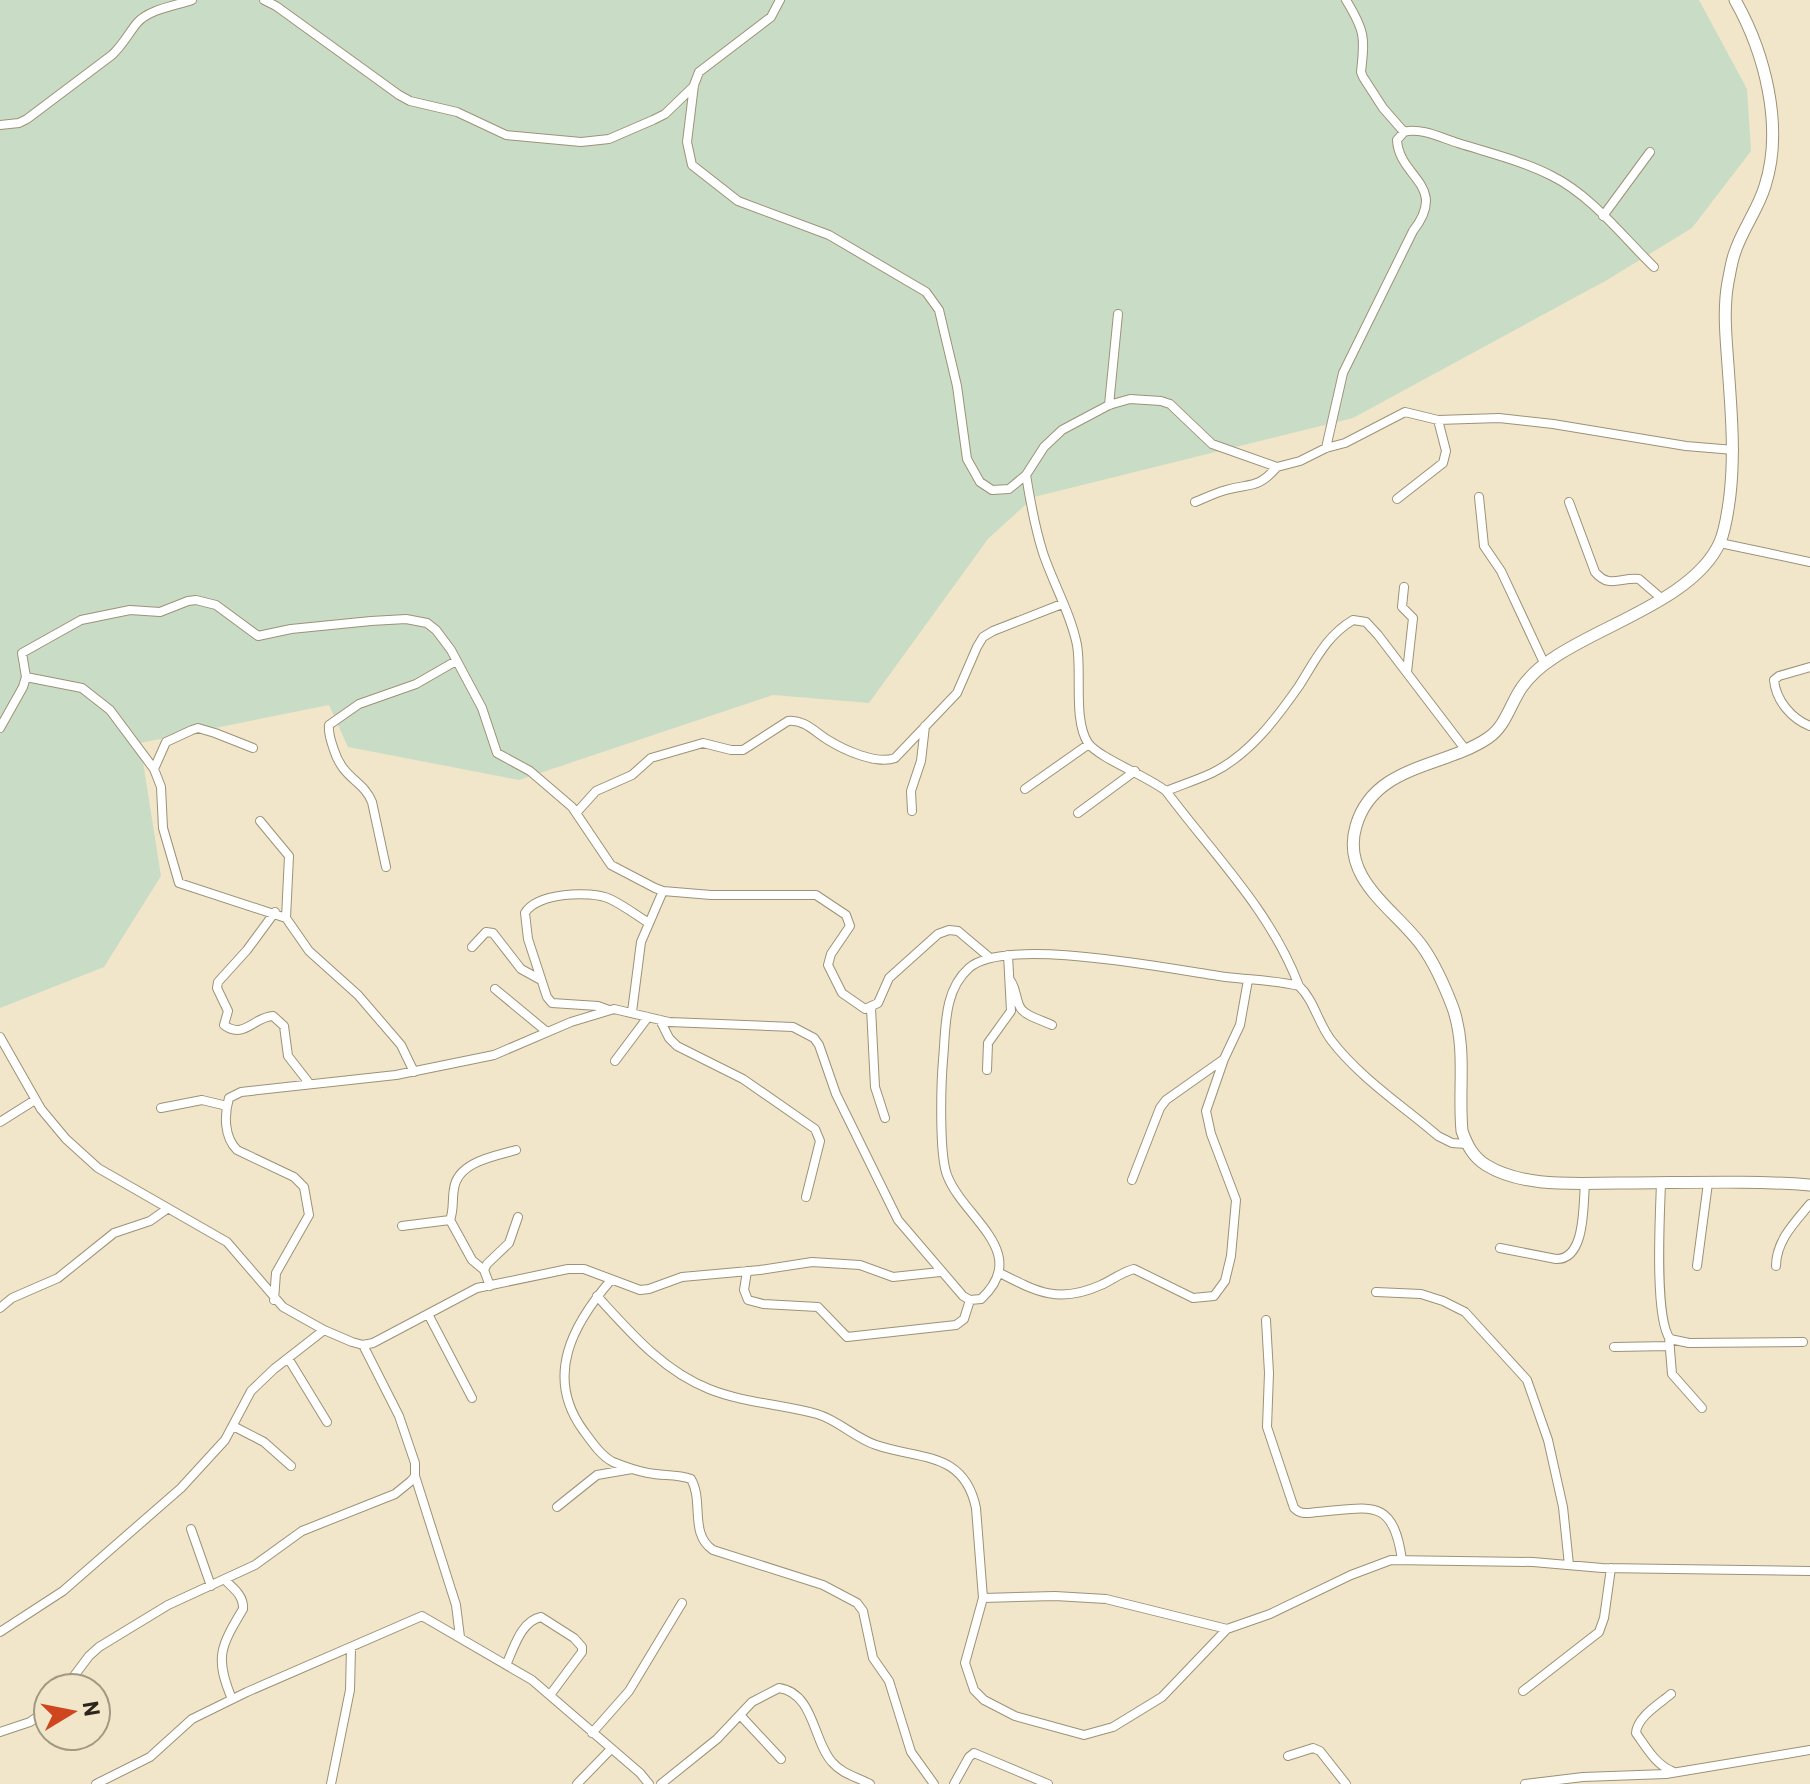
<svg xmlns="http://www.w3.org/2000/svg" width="1810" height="1784" font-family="Barlow,sans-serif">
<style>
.green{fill:#c9ddc6}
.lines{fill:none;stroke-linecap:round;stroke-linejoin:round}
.minor-casing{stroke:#9c9277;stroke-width:10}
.secondary-casing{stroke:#9c9277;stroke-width:13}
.minor{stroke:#fff;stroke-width:8}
.secondary{stroke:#fff;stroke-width:11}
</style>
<rect width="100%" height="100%" fill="#f1e6c9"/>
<path class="green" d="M0,0H1699L1747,89L1751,151L1692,228L1607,280L1353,418L1034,497L988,539L869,703L773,695L519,780L348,747L329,705L140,743L161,876L104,967L0,1008Z"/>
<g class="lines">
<g class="minor-casing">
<path id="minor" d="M264,0L276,6L399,95L410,101L457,112L506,135L581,142L609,139L653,120L665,114L694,86
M780,0L771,17L699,72L694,85L687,142L692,165L738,201L829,235L926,292L939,310L957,386L967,459L980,482L992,490L1009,489L1026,475
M1346,0C1365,31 1365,37 1361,72L1363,77L1383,108L1404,132
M0,125L19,123L27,119L112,55C123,45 128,34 137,23C149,9 175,6 192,0
M1603,216L1650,152
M1109,405L1118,314
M1326,448L1343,373L1413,231C1449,185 1399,178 1397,140L1404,132C1420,127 1442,138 1458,143C1489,153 1523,161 1552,176C1592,196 1622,236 1654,267
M1479,497L1484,546L1501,571L1545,665
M1397,499L1443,463L1446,451L1438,420
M1195,502C1205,498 1215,493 1226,490C1251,483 1258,489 1277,467
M1569,502L1595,572C1609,589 1620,577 1639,579L1661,598
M1720,543L1810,562
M1404,587L1402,607L1413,618L1407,672
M1810,667L1779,676L1774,680C1776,701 1792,719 1810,726
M26,677L82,688L110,710L154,769L161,787L163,828L179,883L286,918L309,951L358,995L401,1045L414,1072
M0,728L23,687L26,677L22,653L81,620L130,610L160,612L188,601L196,600L216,605L258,636L291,629L371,621L406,619L427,623L436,630L451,650L482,708L497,753L530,771L572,807L611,865L655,888L663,891L711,895H816L846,915L850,926L831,954L828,965L842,993L865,1009L878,1003L889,978L938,934L949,930L958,931L989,957
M154,769L166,742L192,730L198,728L215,733L253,748
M1025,789L1089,744
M1166,791C1181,785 1197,780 1212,773C1249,755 1276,719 1299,686C1315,661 1326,636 1353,620L1366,622L1378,635L1465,749
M912,811L911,791L921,761L925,726
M577,812L596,791L632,775L651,758L703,743L731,750H743L788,721C804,719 815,732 828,740C844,750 877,765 895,758L957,693L977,647L983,637L993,631L1062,604
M1078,813L1135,771
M260,821L289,856L286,918
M386,867L372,802C364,781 343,779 334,750C331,741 328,734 329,725L359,704L416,684L456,661
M275,912L247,950L218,982L217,988L228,1011L224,1025C244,1040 255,1016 273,1016L284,1026L288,1056L309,1083
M472,947L486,932L493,933L521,969L541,980
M1010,980C1016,988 1015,995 1019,1005C1023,1016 1042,1020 1052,1025
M1299,986C1271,911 1213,854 1166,791C1147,776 1099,758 1088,743C1073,720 1082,673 1077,645C1071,614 1053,583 1043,553C1035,528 1030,500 1026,475L1044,447L1062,430L1109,405L1130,399L1161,401L1170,404L1212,444L1277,467L1300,461L1326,448L1345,443L1405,412L1438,420L1499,418L1553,424L1686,446L1734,450
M495,989L547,1032
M871,1008L875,1087L885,1118
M609,1010L598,1006L552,1003L547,997L528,939L525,913C536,893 590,890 610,899C623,905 636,915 649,923
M632,1012L641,942L663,891
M660,1020L669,1038L677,1046L743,1079L815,1129L820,1141L806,1197
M0,1037L41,1109L66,1139L98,1168L227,1242L283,1307L324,1330L352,1342L363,1345L373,1343L477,1288L568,1269H584L640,1290L649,1289L682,1277L760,1270L812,1262L860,1265L893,1277L940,1272
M615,1061L648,1017
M987,1070L988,1043L1011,1011L1008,955
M161,1108L202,1100L227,1106
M0,1122L35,1100
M1132,1180L1160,1108L1166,1100L1224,1059L1240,1025L1248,980
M1661,1183C1660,1213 1654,1318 1670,1339L1689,1343L1803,1342
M450,1220L472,1260L484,1270
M402,1226L450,1220C454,1210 452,1199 454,1189C457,1162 495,1156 516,1150
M1500,1248L1556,1259C1586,1260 1583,1204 1585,1183
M1697,1266L1708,1183
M1776,1266C1776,1241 1795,1222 1810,1204
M747,1271L744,1290L748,1300L763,1304L818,1307L847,1337L956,1325L964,1319L970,1300
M1000,1273C1037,1292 1059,1304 1101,1285C1112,1280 1122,1272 1134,1269L1193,1298L1214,1296L1225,1281L1231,1256L1236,1200L1211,1134L1206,1111L1224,1059
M611,1280C573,1324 544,1376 583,1430C591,1441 601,1456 613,1462C623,1466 637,1471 648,1473C663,1476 677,1474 691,1479C704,1501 689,1534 713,1550L823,1585L857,1603L863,1611L873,1658L889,1681L911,1752L934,1784
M490,1286L484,1270L487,1264L509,1243L518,1217
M1376,1292L1421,1294L1443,1301L1465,1312L1527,1380L1548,1440L1563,1507L1569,1565
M597,1296C630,1332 663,1371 709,1389C744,1403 781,1404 817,1414C838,1420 855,1438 876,1445C920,1460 964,1451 976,1508L983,1598L965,1663L974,1690L984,1700L1015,1716L1084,1735L1113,1727L1162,1697L1227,1629L1270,1614L1351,1575L1391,1560L1533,1562L1602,1568L1810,1571
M274,1300L276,1273L309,1215L304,1187L294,1177L237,1150C224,1137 224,1115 229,1098L241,1092L396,1075L494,1055L571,1022L614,1009L669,1022L793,1027L814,1038L819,1045L836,1094L898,1220L963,1296L970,1300L981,1299C1032,1252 963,1218 947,1175C939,1154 941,1084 943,1060C946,1029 943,991 969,968C1006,935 1174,970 1226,977C1250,980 1276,980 1299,986C1314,1000 1318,1023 1331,1040C1359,1077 1403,1106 1438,1136L1452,1143L1466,1144
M0,1308L12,1298L58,1278L114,1233L150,1221L167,1209
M428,1314L472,1398
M1266,1320L1269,1373L1267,1427L1294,1508C1301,1515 1307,1513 1317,1512C1370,1508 1393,1496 1402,1560
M1669,1337L1672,1374L1702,1408
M1614,1347L1669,1346
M288,1358L327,1422
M233,1426L264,1442L291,1466
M415,1476L456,1605L460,1637
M557,1507L597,1475L632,1469
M191,1529L211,1586
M225,1580C234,1589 244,1596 243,1609C221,1646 214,1657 232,1699
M983,1598L1055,1596L1106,1599L1227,1629
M0,1632L63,1591L181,1488L225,1440L251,1391L274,1369L324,1330
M506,1665C514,1648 521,1621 541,1617L574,1638L582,1647V1652L550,1695
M65,1688L89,1656L99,1647L168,1605L255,1565L302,1531L395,1494L411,1481L415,1476V1463L399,1416L363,1345
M1523,1691L1599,1632L1604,1618L1611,1568
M1671,1694C1659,1704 1637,1717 1636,1733C1646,1747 1656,1765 1672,1771
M740,1715L781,1759
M0,1732L30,1722L48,1709
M592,1733L629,1691L682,1603
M1288,1756L1313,1748L1320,1751L1346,1784
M96,1784L150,1757L192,1719L247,1692L422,1616L532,1680L640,1773L649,1784
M331,1784L350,1690L351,1648
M577,1784L611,1749
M661,1784L717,1739L752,1702L779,1688C814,1693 813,1741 832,1762C842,1774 857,1777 870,1784
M954,1784L969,1757L974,1753L1048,1784
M1525,1784L1583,1777L1666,1774L1810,1750"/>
</g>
<g class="secondary-casing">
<path id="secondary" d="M1735,0C1765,53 1784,127 1765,186C1758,210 1741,231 1734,255C1731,264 1730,273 1728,282C1723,309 1726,338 1728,365C1731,409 1735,451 1730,495C1728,510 1726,528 1720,542C1695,599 1600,625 1552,659C1541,666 1530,676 1522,687C1510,704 1506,726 1488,738C1444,768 1374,764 1356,826C1340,879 1396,910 1422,946C1435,964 1445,987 1453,1008C1467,1049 1458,1089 1462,1131C1467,1145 1473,1157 1486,1165C1523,1188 1577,1183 1619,1183C1682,1183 1747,1180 1810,1185"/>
</g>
<use href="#minor" class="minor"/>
<use href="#secondary" class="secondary"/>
</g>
<g transform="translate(72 1712) rotate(80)"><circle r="38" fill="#f1e6c9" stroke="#a19983" stroke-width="2"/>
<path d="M0-6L14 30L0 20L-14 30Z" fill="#cf461e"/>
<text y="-12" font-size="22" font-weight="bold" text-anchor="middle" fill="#2a261b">N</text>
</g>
</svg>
